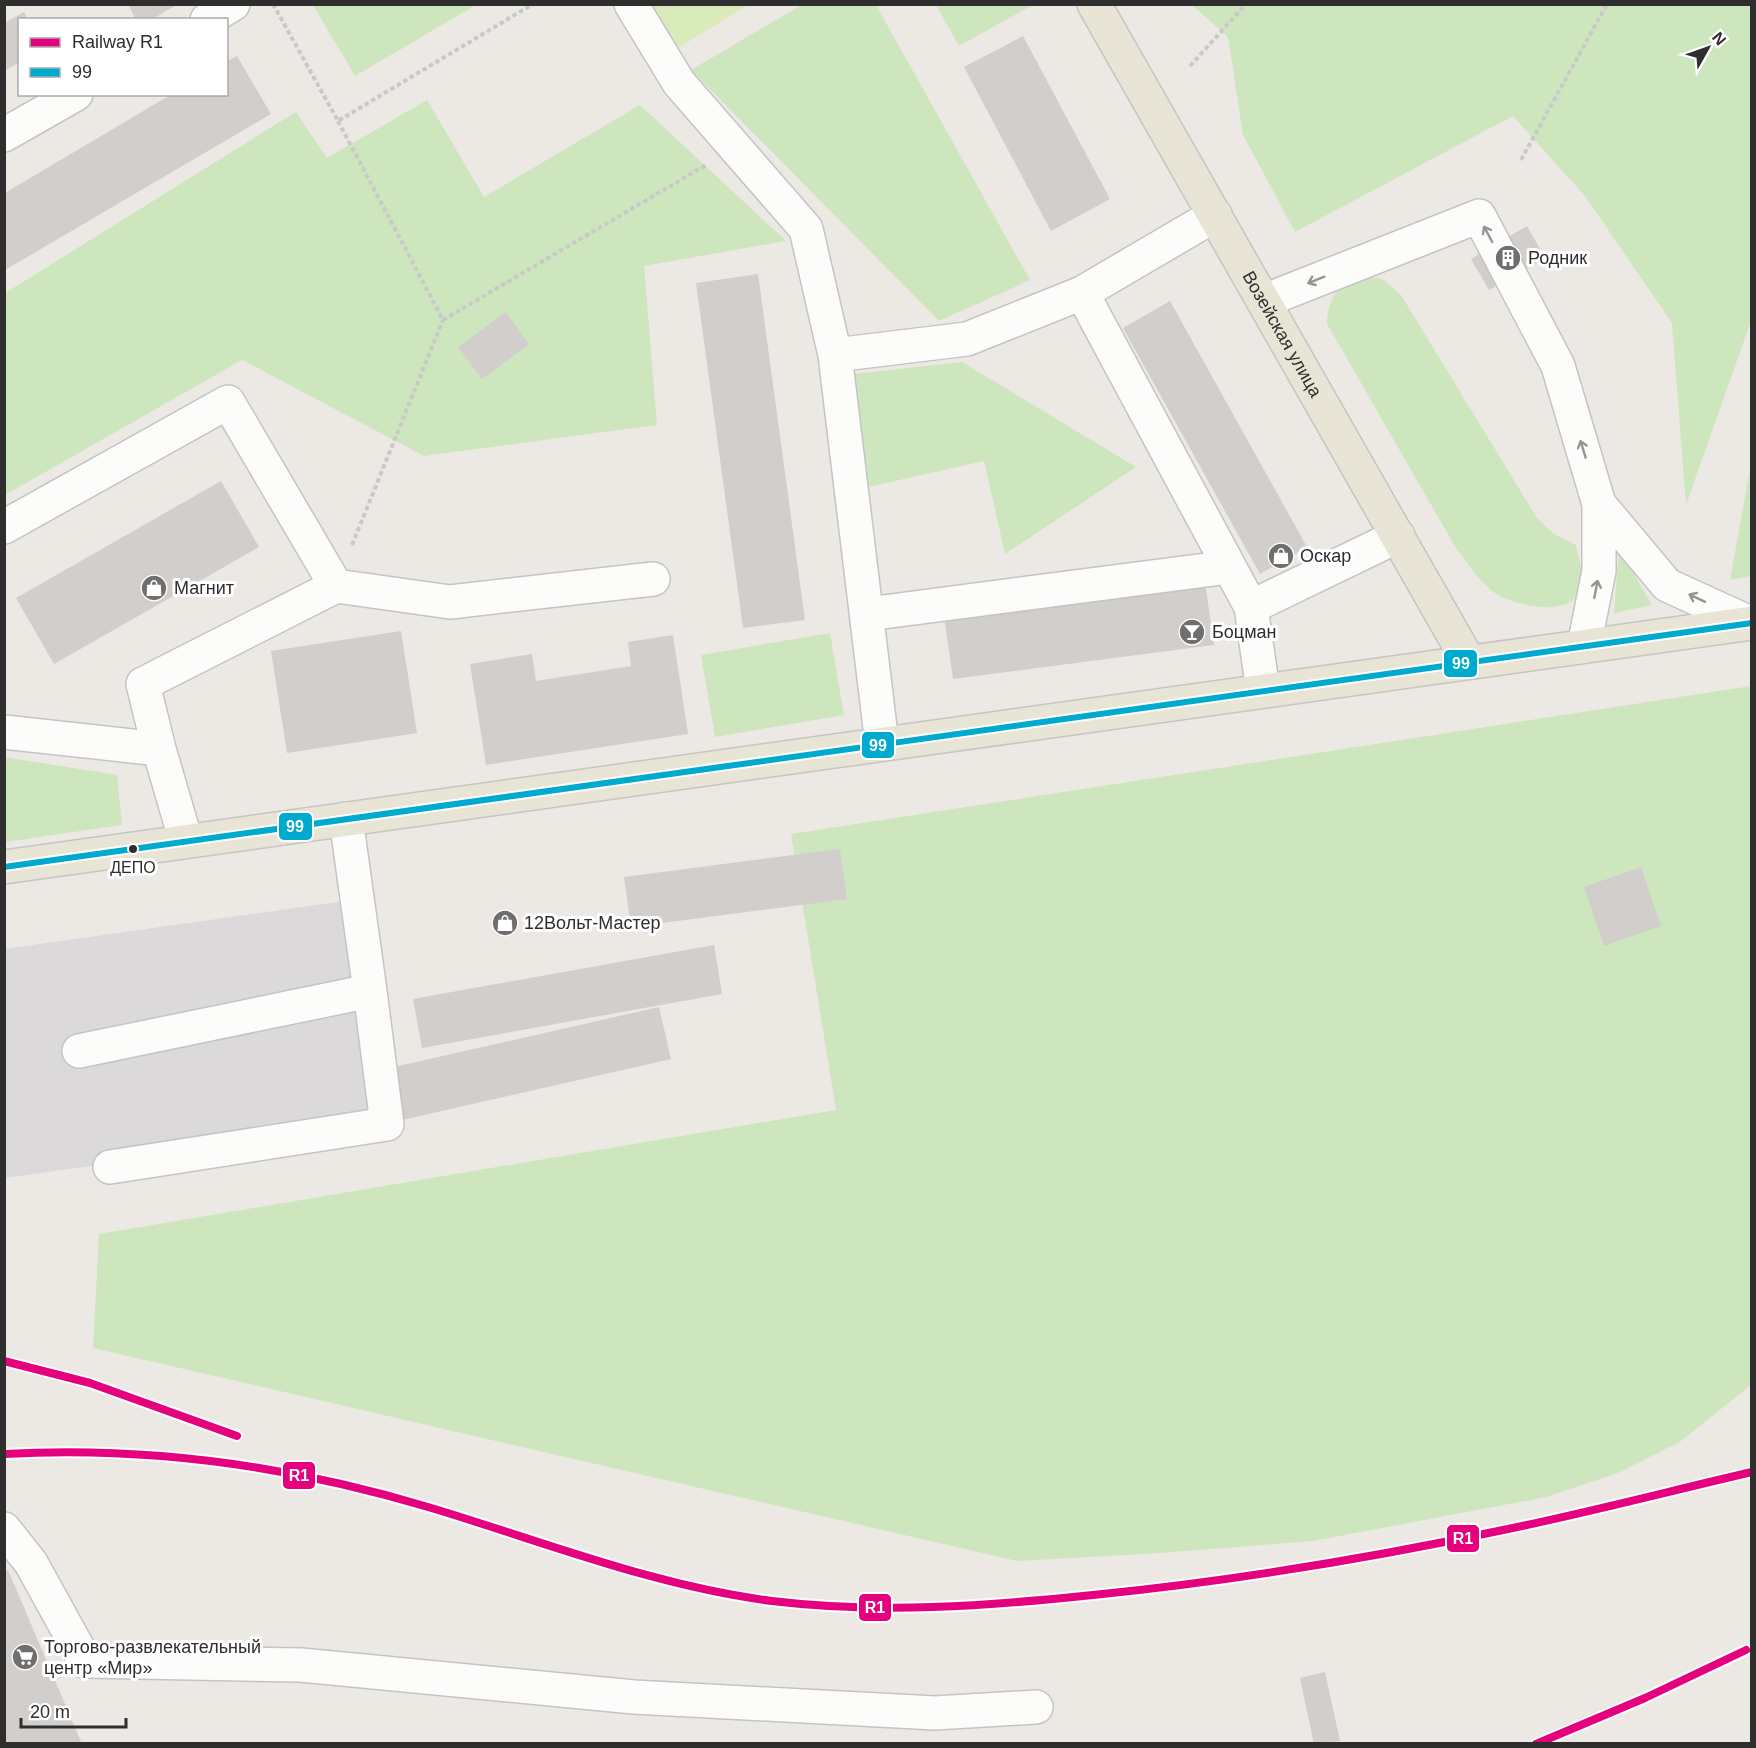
<svg xmlns="http://www.w3.org/2000/svg" width="1756" height="1748" font-family="Arial,sans-serif">
<style>
.industrial{fill:#dcd9db}
.green{fill:#cee6be}
.pitch{fill:#d9eabb}
.building{fill:#d1cecb}
.lines{fill:none;stroke-linecap:round;stroke-linejoin:round}
.minor-casing{stroke:#c5c4c5;stroke-width:36}
.major-casing{stroke:#c6c5c4;stroke-width:36}
.path{stroke:#c9c9c8;stroke-width:4;stroke-dasharray:4.5 3;stroke-linecap:butt}
.minor{stroke:#fcfcfb;stroke-width:33}
.major{stroke:#e8e4d6;stroke-width:33}
.bus-1-casing{stroke:#fff;stroke-width:10}
.bus-1{stroke:#00a9ce;stroke-width:6}
.rail-1-casing{stroke:#fff;stroke-width:12}
.rail-1{stroke:#e5007d;stroke-width:8}
.oneway{stroke:#959594}
.bus-dot{fill:#2e2e2e;stroke:#fff;stroke-width:2}
.labels{text-anchor:middle;stroke-width:6;stroke-linejoin:round;paint-order:stroke}
.bus-label{font-size:16px;fill:#2e2e2e;stroke:#fff}
.poi-label{font-size:18px;fill:#2e2e2e;stroke:#fff;text-anchor:start}
.street-label{font-size:18px;fill:#2e2e2e;stroke:#fff}
.line-badge{stroke:#fff;stroke-width:2}
.badge-label{font-size:16px;text-anchor:middle;font-weight:bold;fill:#fff}
</style>
<rect width="100%" height="100%" fill="#ece8e4"/>
<path class="industrial" d="M344,901L376,1126L5,1178L4,949Z"/>
<path class="green" d="M803,4L876,5L1030,280L939,321L691,70Z
M313,5H476L355,76Z
M936,5H1033L959,46Z
M1192,5H1751V321L1686,505L1672,323L1585,196L1513,116L1295,232L1243,135L1228,37Z
M427,100L484,197L640,105L786,241L644,266L657,425L424,456L242,360L5,495V293L296,112L327,158Z
M1365,275L1384,280L1401,295L1537,518L1554,534L1575,544C1579,556 1585,576 1581,589C1570,618 1520,606 1500,596C1484,588 1467,563 1456,548L1327,324C1328,296 1339,283 1365,275Z
M962,362L1136,467L1005,554L984,461L868,487L854,374Z
M1751,463V576L1730,580Z
M1619,549L1652,605L1614,613Z
M830,633L844,715L715,737L701,655Z
M1751,686V1385L1681,1441L1618,1473L1546,1497L1313,1541L1160,1553L1017,1561L93,1348L99,1234L836,1110L791,834Z
M4,757L117,775L122,825L5,842Z"/>
<path class="pitch" d="M644,5H748L673,51Z"/>
<path class="building" d="M128,4H178L151,20H136Z
M24,12L28,20H20V62L4,71V23Z
M1023,36L1110,199L1051,231L964,67Z
M237,56L271,114L5,270V193L172,94H226V62Z
M1527,226L1545,258L1489,290L1471,259Z
M758,274L805,620L743,628L696,283Z
M1170,301L1307,547L1260,574L1123,328Z
M506,312L529,344L482,379L458,347Z
M221,481L259,547L54,664L16,598Z
M1205,582L1214,645L953,679L944,616Z
M401,631L417,733L287,753L271,651Z
M673,635L688,734L486,765L470,664L532,654L536,681L631,666L628,642Z
M840,849L847,899L631,927L624,877Z
M1641,867L1661,926L1604,946L1584,887Z
M714,945L722,994L422,1048L413,999Z
M659,1007L671,1059L393,1122L381,1070Z
M8,1570L82,1744H4V1571Z
M1325,1672L1340,1741L1314,1744L1300,1678Z"/>
<g class="lines">
<g class="minor-casing">
<path id="minor" d="M631,4L679,83L806,229L835,355L882,744
M207,20L233,4
M4,135L76,94
M1082,293L1251,607L1263,691
M1264,301L1479,216L1558,366L1599,504L1667,585L1750,623
M835,355L967,339L1082,293L1215,215
M4,527L228,402L336,586
M1251,607L1398,536
M868,614L1229,567
M1584,646L1599,571V504
M4,732L159,749
M186,841L159,749L143,684L336,586L450,602L653,579
M79,1051L370,991L346,819
M110,1167L387,1124L370,991
M4,1529L31,1563L85,1661L301,1665L634,1697L935,1713L1036,1707"/>
</g>
<g class="major-casing">
<g id="major">
<path id="s1" d="M1094,4L1469,662"/>
<path d="M4,867L1752,623"/>
</g>
</g>
<path class="path" d="M273,4L338,121L533,4
M1190,66L1246,4
M338,121L443,320L706,165
M1521,160L1607,4
M352,545L443,320"/>
<use href="#minor" class="minor"/>
<use href="#major" class="major"/>
<g class="bus-1-casing">
<path id="bus-1" d="M4,867L1752,623"/>
</g>
<use href="#bus-1" class="bus-1"/>
<g class="rail-1-casing">
<path id="rail-1" d="M4,1361L90,1383L237,1436
M4,1454C148,1446 291,1466 428,1507C542,1541 654,1586 772,1601C879,1614 987,1606 1093,1595C1233,1581 1371,1558 1508,1529C1590,1512 1670,1491 1752,1472
M1536,1744L1645,1698L1746,1650"/>
</g>
<use href="#rail-1" class="rail-1"/>
</g>
<defs><path id="oneway-shaft" d="M-6 0H5M1.5-3L5.5 0L1.5 3" fill="none" stroke-width="1.6" stroke-linecap="round" stroke-linejoin="round" transform="scale(1.5)"/></defs>
<g class="oneway">
<use href="#oneway-shaft" transform="translate(1488 234) rotate(-118)"/>
<use href="#oneway-shaft" transform="translate(1316 280) rotate(158)"/>
<use href="#oneway-shaft" transform="translate(1583 449) rotate(-107)"/>
<use href="#oneway-shaft" transform="translate(1596 589) rotate(-79)"/>
<use href="#oneway-shaft" transform="translate(1697 598) rotate(-155)"/>
</g>
<defs>
<g id="building-disc" transform="scale(1.35)"><circle r="9.5" fill="#706f6e" stroke="#fff"/><path d="M-4-6H4V6H1V3H-1V6H-4ZM-2.5-4.3h1.7v1.8h-1.7ZM.8-4.3h1.7v1.8H.8ZM-2.5-1h1.7V.8h-1.7ZM.8-1h1.7V.8H.8Z" fill="#fff"/></g>
<g id="shop-disc" transform="scale(1.35)"><circle r="9.5" fill="#706f6e" stroke="#fff"/><path d="M-5-2.5h2.3a2.7 3.5 0 0 1 5.4 0H5L5.5 6h-11ZM-1.5-2.5h3a1.5 2.3 0 0 0-3 0Z" fill="#fff"/></g>
<g id="bar-disc" transform="scale(1.35)"><circle r="9.5" fill="#706f6e" stroke="#fff"/><path d="M-6-5H6L.8 .8V4.5H3.5V6h-7V4.5H-.8V.8Z" fill="#fff"/></g>
<g id="supermarket-disc" transform="scale(1.35)"><circle r="9.5" fill="#706f6e" stroke="#fff"/><path d="M-6-5.5h2.5l.6 2H6L4.5 2H-2.5L-4.4-4H-6ZM-1.5 3.2a1.3 1.3 0 1 0 .1 0ZM3 3.2a1.3 1.3 0 1 0 .1 0Z" fill="#fff"/></g>
</defs>
<g fill-rule="evenodd">
<use href="#building-disc" x="1508" y="258"/>
<use href="#shop-disc" x="1281" y="556"/>
<use href="#shop-disc" x="154" y="588"/>
<use href="#bar-disc" x="1192" y="632"/>
<use href="#shop-disc" x="505" y="923"/>
<use href="#supermarket-disc" x="25" y="1657"/>
</g>
<circle class="bus-dot" cx="133" cy="849" r="5"/>
<g class="labels">
<g class="bus-label">
<text x="133" y="873">ДЕПО</text>
</g>
<g class="poi-label">
<text x="1528" y="264">Родник</text>
<text x="1300" y="562">Оскар</text>
<text x="174" y="594">Магнит</text>
<text x="1212" y="638">Боцман</text>
<text x="524" y="929">12Вольт-Мастер</text>
<text x="44" y="1653">Торгово-развлекательный<tspan x="44" dy="21">центр «Мир»</tspan></text>
</g>
<g class="street-label">
<text dy="6" stroke="none"><textPath href="#s1" startOffset="380">Возейская улица</textPath></text>
</g>
</g>
<g class="line-badge">
<rect x="1443" y="649" width="35" height="29" rx="6" fill="#00a9ce"/>
<rect x="861" y="731" width="34" height="28" rx="6" fill="#00a9ce"/>
<rect x="278" y="812" width="35" height="29" rx="6" fill="#00a9ce"/>
<rect x="282" y="1461" width="34" height="29" rx="6" fill="#e5007d"/>
<rect x="1446" y="1524" width="34" height="29" rx="6" fill="#e5007d"/>
<rect x="858" y="1593" width="34" height="29" rx="6" fill="#e5007d"/>
</g>
<g class="badge-label">
<text x="1461" y="669">99</text>
<text x="878" y="751">99</text>
<text x="295" y="832">99</text>
<text x="299" y="1481">R1</text>
<text x="1463" y="1544">R1</text>
<text x="875" y="1613">R1</text>
</g>
<rect width="1756" height="1748" fill="none" stroke="#2e2e2e" stroke-width="12"/>
<rect x="18" y="18" width="210" height="78" fill="#ffffff" stroke="#ababab" stroke-width="1.5"/>
<rect x="30" y="38" width="30" height="9" fill="#e5007d" stroke="#ababab" stroke-width="1.5"/>
<text x="72" y="48" font-size="18" fill="#2e2e2e">Railway R1</text>
<rect x="30" y="68" width="30" height="9" fill="#00a9ce" stroke="#ababab" stroke-width="1.5"/>
<text x="72" y="78" font-size="18" fill="#2e2e2e">99</text>
<g transform="translate(1708 48) rotate(50)" stroke="#ffffff" stroke-width="4.5" paint-order="stroke">
<path d="M0-4.5L10 22L0 15L-10 22Z" fill="#2e2e2e"/>
<text y="-9" font-size="16" font-weight="bold" text-anchor="middle" fill="#2e2e2e">N</text>
</g>
<path d="M21 1718v9h105v-9" fill="none" stroke="#2e2e2e" stroke-width="3"/>
<text x="30" y="1718" font-size="18" fill="#2e2e2e" stroke="#ffffff" stroke-width="4.5" paint-order="stroke">20 m</text>
</svg>
